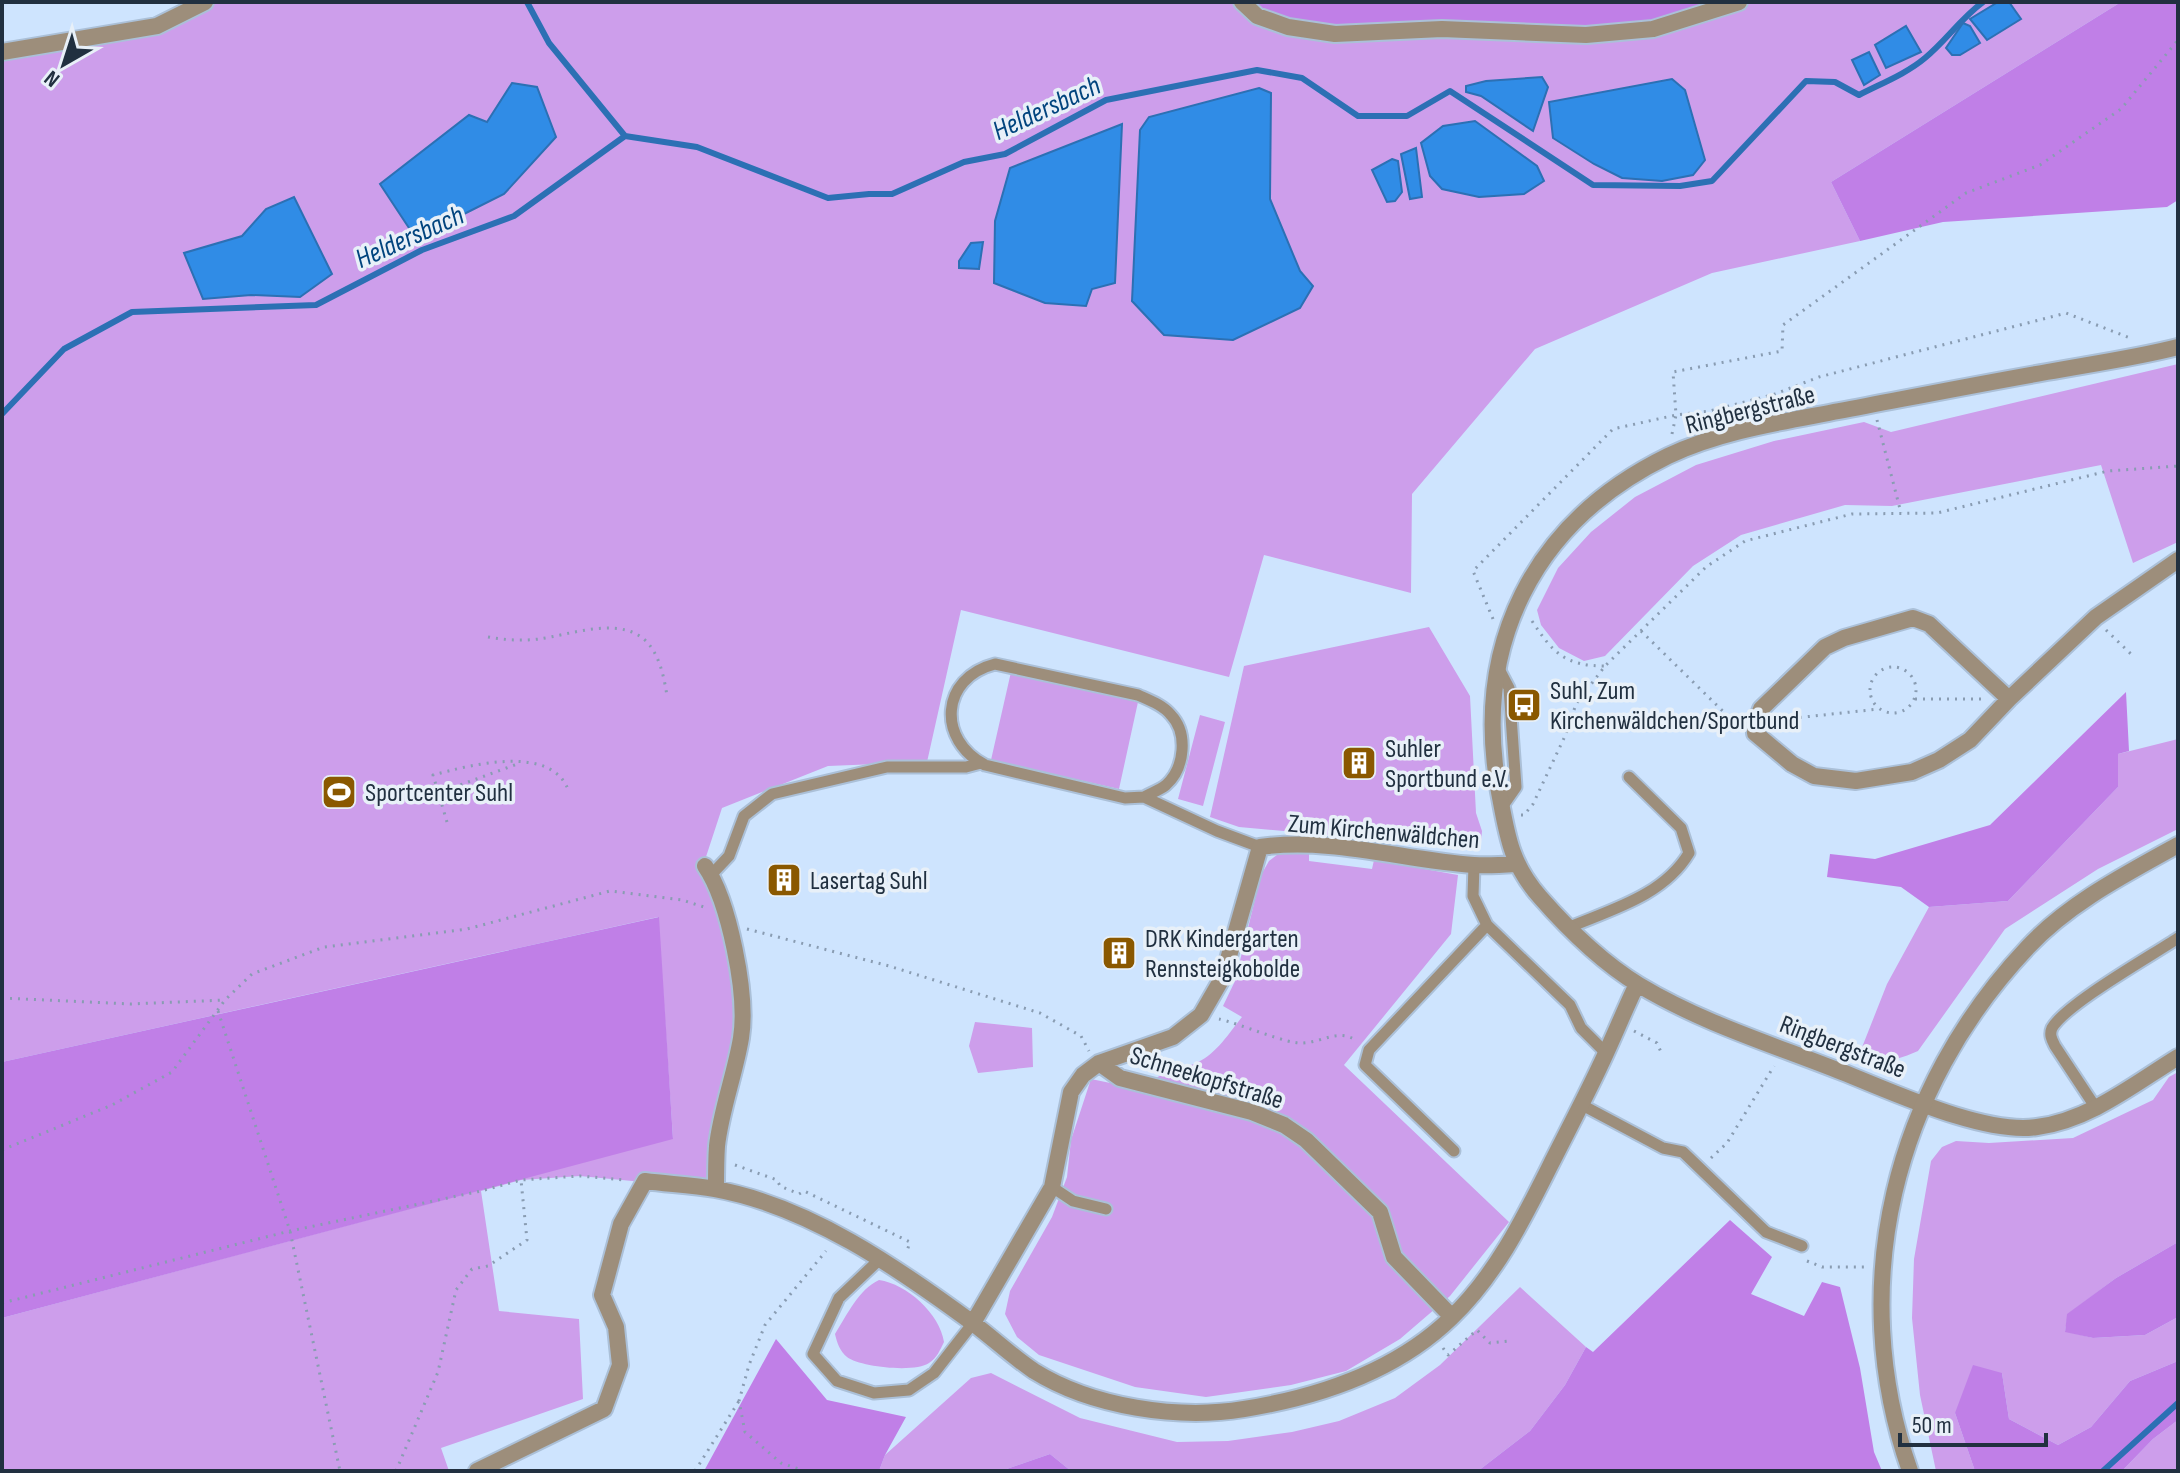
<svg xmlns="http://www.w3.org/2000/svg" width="2180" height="1473" font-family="'Sofia Sans Condensed',sans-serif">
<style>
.green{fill:#cd9eeb;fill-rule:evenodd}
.forest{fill:#c07fe7}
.water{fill:#308ce6;stroke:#2c70b4;stroke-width:2}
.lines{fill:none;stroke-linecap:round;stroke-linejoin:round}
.stream{stroke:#2c70b4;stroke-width:6}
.service-casing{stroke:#abc0d8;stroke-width:15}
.minor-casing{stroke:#abc0d8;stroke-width:20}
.tertiary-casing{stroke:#abc0d8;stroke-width:20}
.path{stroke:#899cb2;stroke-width:3;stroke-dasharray:2 6;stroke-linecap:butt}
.service{stroke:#9d8e7b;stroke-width:11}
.minor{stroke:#9d8e7b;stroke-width:16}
.tertiary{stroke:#9d8e7b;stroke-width:16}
.labels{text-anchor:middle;stroke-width:7;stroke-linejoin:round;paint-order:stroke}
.street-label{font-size:26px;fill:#213040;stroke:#e8f0f8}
.poi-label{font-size:26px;fill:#213040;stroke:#e8f0f8;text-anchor:start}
.water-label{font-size:28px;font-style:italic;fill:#01447e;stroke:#e8f0f8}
</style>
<rect width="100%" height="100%" fill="#cee4fe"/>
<path class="green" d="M205,2H2121L1831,182L1860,241L1712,273L1535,349L1412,494L1411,593L1264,555L1229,677L961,610L927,762L828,766L722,808L701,872L714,879L742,996L716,1189L580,1176L521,1180L481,1191L499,1311L579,1319L583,1399L441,1448L449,1471H2V1318L673,1138L658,917L2,1062V52L157,26ZM1271,93L1270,199L1300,271L1233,340L1164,335L1152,320ZM1122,124L1086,306L1045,303L1010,168Z
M2178,364V542L2133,563L2101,465L1892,506L1845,505L1741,535L1693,566L1605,656L1584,661L1559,648L1541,625L1537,610L1558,568L1591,532L1635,497L1696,465L1774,441L1864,422L1891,432Z
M1429,627L1470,696L1476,813L1482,831L1481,842L1473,848L1239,827L1210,817L1244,666Z
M1011,672L1138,702L1119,789L991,760Z
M1200,715L1225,722L1203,806L1178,799Z
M2178,739V829L2098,869L2005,929L1918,1051C1898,1060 1879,1065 1857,1060L1887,984L1929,907L2008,901L2118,787V754Z
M1286,848L1309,852V861L1372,869L1374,860L1458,875L1451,934L1344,1065L1509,1222L1450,1296L1400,1339L1346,1371L1291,1385L1206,1397L1135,1387L1039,1355L1017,1337L1005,1314L1010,1291L1052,1217L1067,1177L1071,1140L1091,1079L1144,1090C1157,1070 1178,1072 1198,1062C1217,1053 1229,1033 1242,1017L1223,1006L1235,981L1261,875L1269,861Z
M975,1022L1032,1028L1033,1067L978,1073L969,1046Z
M2178,1072V1242L2116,1278L2068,1314L2065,1331L2093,1338L2145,1335L2178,1317V1361L2130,1381L2091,1427L2058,1445L2009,1419L2002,1373L1955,1413L1975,1471H1936L1920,1395L1912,1318L1914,1259L1931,1161L1942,1147L1956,1141L1989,1143L2073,1138L2153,1100L2169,1077Z
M879,1280C907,1284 940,1314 944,1342C940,1350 937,1358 929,1363C915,1373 860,1367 847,1357C840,1351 837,1343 835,1334C847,1315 859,1289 879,1280Z
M1520,1287L1586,1347L1565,1385L1530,1431L1478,1471H1071L1050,1454L1001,1471H879L885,1455L971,1378L991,1373L1080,1418L1177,1442L1228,1441L1292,1432L1339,1421L1395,1398L1440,1365Z
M2178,1420V1471H2122L2153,1439Z"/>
<path class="forest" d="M1242,2H1733L1653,29L1288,27Z
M2121,2H2178V200L2167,207L1943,222L1860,241L1831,182Z
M2126,692L2129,751L2118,754V787L2008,901L1929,907L1901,887L1827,877L1830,854L1875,859L1990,825Z
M659,917L673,1139L2,1318V1062Z
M1730,1220L1772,1257L1751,1294L1804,1316L1822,1282L1840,1287L1860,1368L1874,1452L1882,1471H1478L1530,1431L1565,1385L1586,1347L1593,1352Z
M2178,1242V1317L2145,1335L2093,1338L2065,1332L2067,1314L2116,1278Z
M776,1339L827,1400L906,1417L885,1455L879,1471H704Z
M2178,1361V1420L2153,1439L2122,1471H1975L1955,1413L1973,1365L2002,1373L2009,1419L2058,1445L2091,1427L2130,1381Z
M1050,1454L1071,1471H1001Z"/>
<path class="water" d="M1998,2H2009L2021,19L1987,40L1970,19Z
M1963,23L1970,26L1980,43L1960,55H1952L1946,48Z
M1906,26L1921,52L1886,68L1875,45Z
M1869,52L1880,75L1864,85L1852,60Z
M1542,77L1548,87L1533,131L1481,96L1466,92V86L1486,81Z
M1672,79L1685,90L1705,160L1693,175L1662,181L1622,178L1594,164L1553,138L1549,102Z
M512,83L537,87L556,137L504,194L466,213L413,234L380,184L469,115L487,122Z
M1259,88L1271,93L1270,199L1300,271L1313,286L1300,308L1233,340L1164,335L1132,301L1140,130L1149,117Z
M1475,121L1537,166L1544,181L1524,194L1479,197L1442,189L1430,176L1421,143L1443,126Z
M1122,124L1115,283L1092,289L1086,306L1045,303L994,283L995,221L1010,168Z
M1416,148L1422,197L1410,199L1401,154Z
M1392,159L1398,161L1402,192L1395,201L1387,202L1372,170Z
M294,197L332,274L300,297L251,295L203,299L184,253L242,236L266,209Z
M983,242L979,269L959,268V261L971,243Z"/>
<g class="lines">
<path class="stream" d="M527,2L549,43L625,136
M2,414L64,349L132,312L316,305L422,250L514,216L625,136L697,147L828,198L869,194H892L964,162L1005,154L1106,100L1257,70L1302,78L1358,116H1407L1450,91L1593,185L1680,186L1712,181L1806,81L1835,82L1859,95C1880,84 1906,74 1925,58C1946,41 1960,19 1983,2
M2103,1471L2178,1403"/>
<g class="service-casing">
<path id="service" d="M1498,667L1509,688L1516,787L1502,807
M1144,797C1151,793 1160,790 1166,785C1185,768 1188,733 1171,715C1163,705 1149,700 1138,695L995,664C940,678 937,740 985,765L1125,798L1144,797L1217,831L1260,847
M1474,865L1473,896L1487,925L1570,1005L1581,1028L1606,1053
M711,875L729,856L744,816L772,794L887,767H966L981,763
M1570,927C1613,909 1664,895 1689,853L1681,828L1629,777
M1582,1105L1663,1148L1683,1152L1766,1232L1802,1246
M2096,1108L2055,1046C2052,1040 2049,1035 2052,1028C2066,1004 2151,956 2178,938
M1454,1151L1365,1065L1369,1050L1487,925
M1052,1187L1073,1201L1106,1209
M880,1259L839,1298L813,1354L837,1381L874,1393L909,1390L934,1373L973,1323"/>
</g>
<g class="minor-casing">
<path id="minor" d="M1242,2L1257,16L1288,27L1335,34L1442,29L1586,35L1653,29L1739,2
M2,52L157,26L205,2
M2178,347C2135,358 2091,364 2047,372C1978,384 1908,398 1839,411C1782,422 1720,431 1668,456C1533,522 1472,645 1499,792C1507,834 1510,863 1540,897C1568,929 1603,963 1639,985C1702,1023 1774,1045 1842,1072C1893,1092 1984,1135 2037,1127C2090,1120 2134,1084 2178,1057
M2009,699L1929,624L1913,618L1844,638L1825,647L1761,709L1756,722L1755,733L1792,764L1814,776L1856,781L1912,772L1939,760L1970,740L2009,699L2096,617L2178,560
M705,866C729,901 748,995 741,1038C735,1074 721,1110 717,1146C716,1160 716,1175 716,1189
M1099,1063L1120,1078L1252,1112L1284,1125L1306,1140L1380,1212L1394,1257L1452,1317
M973,1323L1052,1187L1071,1092L1083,1075L1099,1063L1173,1037L1201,1015L1223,977L1260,847C1331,837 1403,860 1474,865C1488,866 1502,865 1517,864
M477,1471L604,1409L620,1365L616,1327L602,1295L621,1224L645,1181C668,1184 692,1185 715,1189C809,1206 898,1268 974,1324C994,1339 1013,1357 1034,1371C1092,1407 1178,1420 1244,1409C1319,1397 1395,1372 1451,1318C1495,1276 1522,1222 1549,1168C1566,1134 1584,1100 1600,1066C1613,1039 1624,1011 1637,984"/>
</g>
<g class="tertiary-casing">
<path id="tertiary" d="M1910,1471C1845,1285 1894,1089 2028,947C2069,903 2126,874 2178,845"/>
</g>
<path class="path" d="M1877,420L1901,513
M1672,434L1676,415L1673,372L1782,351L1783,325L1966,193L2040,165L2121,109L2178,40
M1493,619L1473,571L1613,429L1676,415L1710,411L1775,394L1819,377L2066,313L2130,338
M1532,621C1553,653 1565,666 1605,666
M2106,630L2132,655
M1641,631L1737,725
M488,637C505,640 522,641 539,639C568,635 611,619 638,635C658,646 664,676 667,696
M1870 690a23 23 0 1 1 46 0a23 23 0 1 1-46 0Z
M1915,699H1982
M1776,720L1879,709
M438,793L520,763
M1521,815H1524L1533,804L1566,734L1576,704L1605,666L1706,567L1745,541L1852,514L1937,513L2108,471L2178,466
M447,822L433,775C470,765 553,743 569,792
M747,929L889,966L1040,1013L1081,1036L1089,1051
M2,998L130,1004L225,1000
M218,1011L290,1231L340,1471
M1219,1019C1238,1023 1289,1045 1303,1043C1323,1042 1339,1028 1357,1041
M1634,1031L1657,1043L1661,1052
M2,1150L112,1105L172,1072L225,1000L252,974L324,947L467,929L610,891L682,900L704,907
M1711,1158L1727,1143L1774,1066
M735,1165L777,1180L780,1186L799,1194L804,1191L910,1242L906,1254
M1807,1261L1822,1267H1866
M2,1303L290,1231L481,1191L521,1180L580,1176L625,1180
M1443,1348L1448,1355L1477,1330L1490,1343L1509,1341
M396,1471L438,1372L456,1290L472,1269L488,1266L527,1240L521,1180
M695,1471L739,1401
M805,1471L781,1463L745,1432L739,1401L749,1365L765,1325L826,1251"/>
<use href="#service" class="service"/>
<use href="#minor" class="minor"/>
<use href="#tertiary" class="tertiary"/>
</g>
<defs>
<g id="bus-square" transform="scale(1.8)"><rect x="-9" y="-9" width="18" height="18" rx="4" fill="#8a5800" stroke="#e8f0f8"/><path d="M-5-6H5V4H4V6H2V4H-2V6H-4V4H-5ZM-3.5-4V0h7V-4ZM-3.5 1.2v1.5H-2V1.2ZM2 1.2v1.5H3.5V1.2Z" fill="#fff"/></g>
<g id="building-square" transform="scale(1.8)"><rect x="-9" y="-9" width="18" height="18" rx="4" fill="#8a5800" stroke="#e8f0f8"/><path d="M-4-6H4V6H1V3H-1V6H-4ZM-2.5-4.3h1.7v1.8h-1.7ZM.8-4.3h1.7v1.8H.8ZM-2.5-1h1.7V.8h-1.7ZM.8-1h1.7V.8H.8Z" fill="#fff"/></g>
<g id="stadium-square" transform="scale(1.8)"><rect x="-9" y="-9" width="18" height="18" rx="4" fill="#8a5800" stroke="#e8f0f8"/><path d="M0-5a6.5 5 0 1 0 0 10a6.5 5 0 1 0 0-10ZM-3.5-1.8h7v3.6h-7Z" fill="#fff"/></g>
</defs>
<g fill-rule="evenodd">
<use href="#bus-square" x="1524" y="705"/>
<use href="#building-square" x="1359" y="763"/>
<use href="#stadium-square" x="339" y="792"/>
<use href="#building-square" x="784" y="880"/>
<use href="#building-square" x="1119" y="953"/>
</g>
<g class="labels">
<g class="street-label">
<text transform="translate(1750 409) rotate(-14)" y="9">Ringbergstraße</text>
<text transform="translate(1384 831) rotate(5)" y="9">Zum Kirchenwäldchen</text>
<text transform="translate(1843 1046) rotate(21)" y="9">Ringbergstraße</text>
<text transform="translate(1207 1077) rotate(17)" y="9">Schneekopfstraße</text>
</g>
<g class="poi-label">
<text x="1550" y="699">Suhl, Zum<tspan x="1550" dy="30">Kirchenwäldchen/Sportbund</tspan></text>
<text x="1385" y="757">Suhler<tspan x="1385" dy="30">Sportbund e.V.</tspan></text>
<text x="365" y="801">Sportcenter Suhl</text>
<text x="810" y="889">Lasertag Suhl</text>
<text x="1145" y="947">DRK Kindergarten<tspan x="1145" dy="30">Rennsteigkobolde</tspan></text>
</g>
<g class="water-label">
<text transform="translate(1046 107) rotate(-25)" y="10">Heldersbach</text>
<text transform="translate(409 236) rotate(-24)" y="10">Heldersbach</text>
</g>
</g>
<rect width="2180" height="1473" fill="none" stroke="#213040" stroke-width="8"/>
<g transform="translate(64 64) rotate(219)" stroke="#e8f0f8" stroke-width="6" paint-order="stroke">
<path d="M0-6L14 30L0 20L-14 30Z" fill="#213040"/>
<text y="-12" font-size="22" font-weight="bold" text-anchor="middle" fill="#213040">N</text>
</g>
<path d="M1900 1433v12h146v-12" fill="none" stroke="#213040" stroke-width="4"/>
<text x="1912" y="1433" font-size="24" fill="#213040" stroke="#e8f0f8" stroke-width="6" paint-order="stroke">50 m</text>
</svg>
